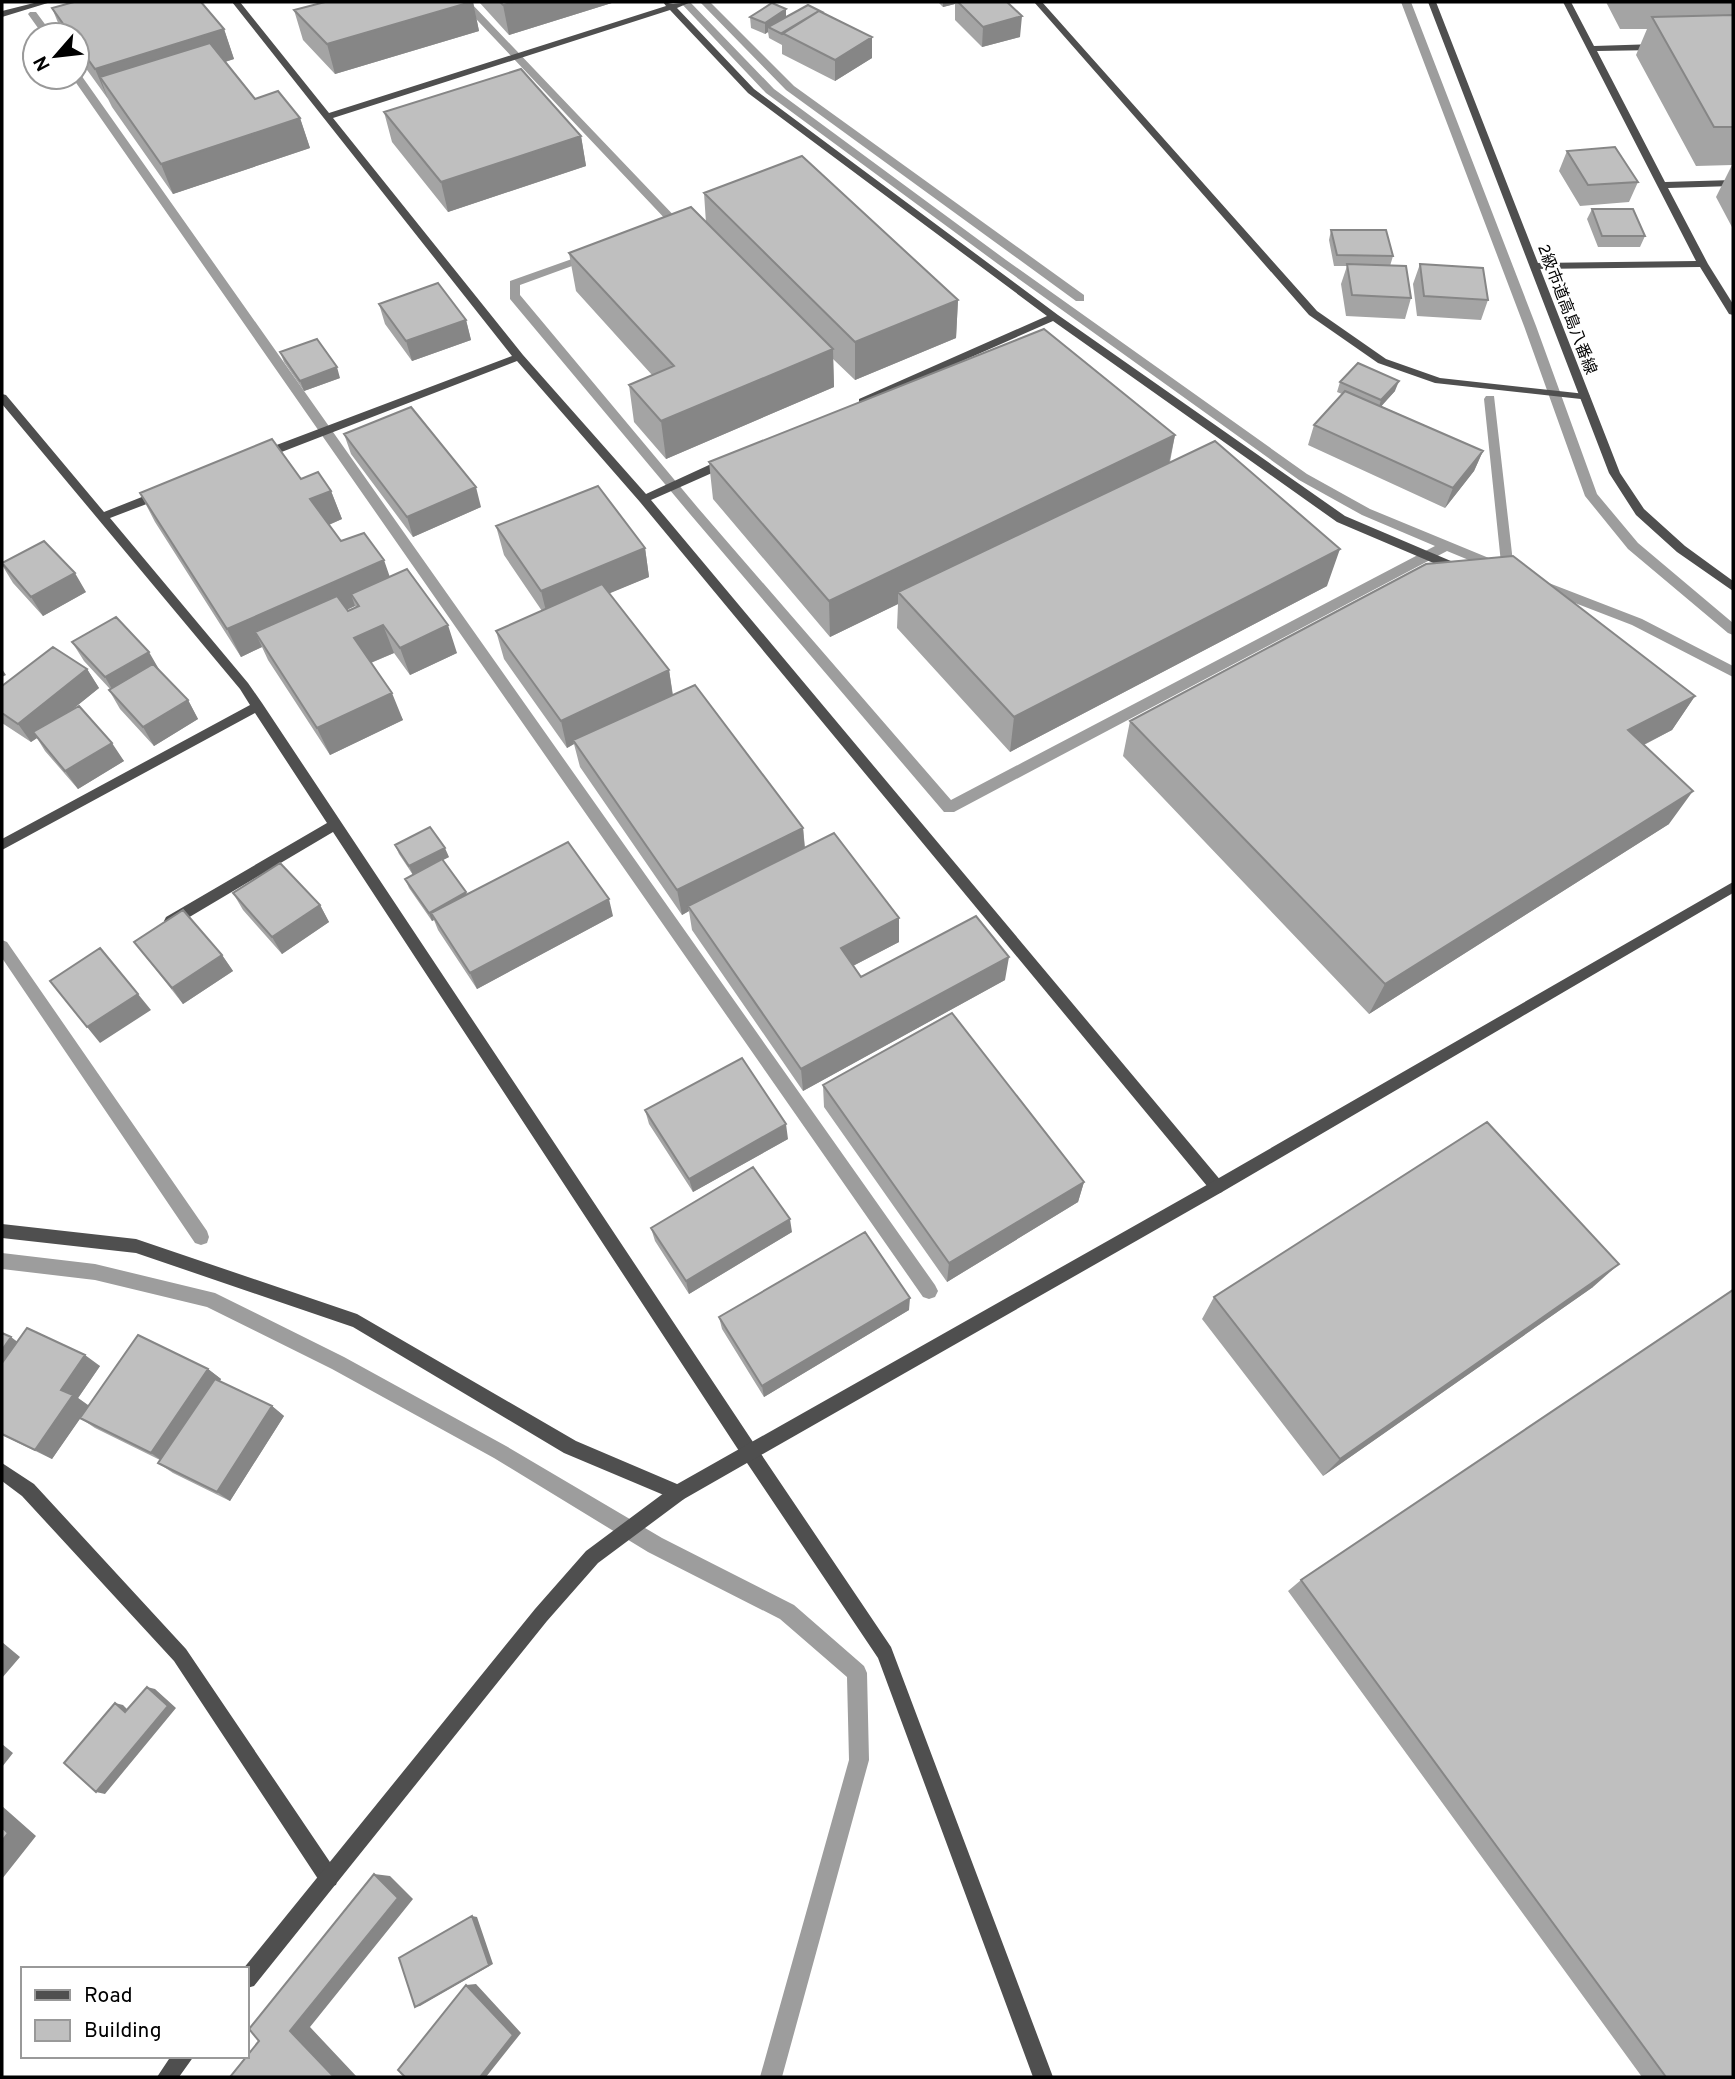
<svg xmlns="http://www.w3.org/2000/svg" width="1735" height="2079" font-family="Overpass,'Noto Sans JP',sans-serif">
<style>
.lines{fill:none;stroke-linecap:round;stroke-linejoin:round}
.stream{fill:#9d9d9d;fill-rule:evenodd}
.service{fill:#4f4f4f;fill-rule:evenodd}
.minor{fill:#4f4f4f;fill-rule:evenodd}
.tertiary{fill:#4f4f4f;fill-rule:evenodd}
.wall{fill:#a4a4a4;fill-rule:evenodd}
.shaded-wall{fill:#868686}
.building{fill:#bfbfbf;stroke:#868686;stroke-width:2}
.labels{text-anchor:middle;stroke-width:5;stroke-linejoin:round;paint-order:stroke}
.far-street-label{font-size:16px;fill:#000;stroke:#fff}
</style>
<rect width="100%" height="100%" fill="#fff"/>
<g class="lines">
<path class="stream" d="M460,2H470L681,223V227L666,230L665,228L670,224Z
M680,2H690L774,89L1006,260L1307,474L1370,509L1501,563L1484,399L1486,396H1494L1514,571L1513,574H1503L1501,571L1493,570L1447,551L954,812H944L690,514L510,299V281L586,254H594V258L520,285V295L698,508L951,800L1435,546L1362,515L1299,480L998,264L766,93Z
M700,2H710L794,86L1084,295V301H1076L786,90Z
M1401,2H1411L1536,326L1597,494L1638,543L1733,623V635L1728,633L1628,549L1585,496L1524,326Z
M30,12H36L53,35H43L28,14Z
M77,74L81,75L935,1285L938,1291L935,1297L929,1299L923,1297L72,77H77Z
M1541,580L1642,619L1733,666V677L1632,625L1536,588L1534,585Z
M2,940L7,942L207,1231L209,1237L207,1243L201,1245L195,1243L2,958Z
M2,1253L95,1264L215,1293L344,1357L506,1446L662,1538L794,1605L864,1666L867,1673L869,1760L782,2077H760L849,1760L847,1677L780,1619L648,1552L494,1458L332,1369L207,1307L95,1280L2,1269Z"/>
<path class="service" d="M1563,2H1571L1594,46L1656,44L1660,47L1656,50L1597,51L1665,182L1733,180V186L1668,188L1708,264L1733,304V315L1729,314L1700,267L1535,269L1530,266L1535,263L1696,261Z"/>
<path class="minor" d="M38,2H51L2,17V11Z
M232,2H240L329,113L666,6L663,2L673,4L691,2L677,8L754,89L1058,315L1345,516L1465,567V573H1457L1337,522L1053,321L867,403H859V399L1047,316L748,93L670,10L333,118L523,355L646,494L722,459H730V465L651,500L1222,1182L1224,1187L1222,1192L1217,1194L1212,1192L640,502L517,361L266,458H258V452L512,356Z
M1034,2H1042L1317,311L1386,359L1440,378L1586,394L1590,396V400L1435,383L1378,363L1309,315Z
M2,394L6,395L104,512L157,491H165V497L110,518L248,683L262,703L755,1445L891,1647L1053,2077H1033L878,1658L743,1457L333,832L176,925H166L164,921L166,917L327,823L255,713L2,850V839L250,705L240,689L2,404Z
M2,1224L136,1239L357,1314L576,1441L684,1487L686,1493L684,1499L678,1501L564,1453L353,1327L136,1253L2,1238Z
M2,1463L34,1484L186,1649L336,1871L338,1878L336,1885L329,1887L322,1885L174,1661L22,1496L2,1481Z"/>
<path class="tertiary" d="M1428,2H1436L1620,473L1644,509L1685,546L1733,581V591L1677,552L1636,515L1609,473Z
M1733,882V893L1222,1192L684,1499L598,1563L547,1621L254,1986L247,1988V1969H243L535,1609L586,1551L672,1487L1212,1182Z
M171,2056H194L179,2077H157Z"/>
</g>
<path class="wall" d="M325,2H473L479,31L335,74L303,40L294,10Z
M479,2H615L509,35Z
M938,2H1007L1020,37L982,47L955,20V4L943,7Z
M1606,2H1733V229L1716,197L1732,165L1696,166L1636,55L1647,29H1620Z
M52,8L224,29L234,59L225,62L255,99L300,118L310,148L173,194L112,107L108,99L77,56V35H63Z
M824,14L872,58L835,81L782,54V45L769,38L768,32L765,34L751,28L750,17H786Z
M384,112L581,136L586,166L448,212L392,142Z
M1567,151L1638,182L1629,202L1580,206L1559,171Z
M704,193L958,300L956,338L855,380L833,359L834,387L666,459L634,422L629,385L652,375L576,291L569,253L706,223Z
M1592,209L1645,236L1640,247H1598L1587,219Z
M1331,230L1393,256L1390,266L1411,298L1405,319L1346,316L1341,284L1347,266H1334L1329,240Z
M1420,264L1488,300L1481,320L1417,316L1413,284Z
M379,304L466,320L471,340L412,361L385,324Z
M280,352L340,378L304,391L284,362Z
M1340,382L1395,391L1381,406L1483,451L1474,471L1445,508L1308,445L1314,425L1342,394L1337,392Z
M344,434L481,507L413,537L351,454Z
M1175,435L1170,462L1327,586L1010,752L897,628L898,604L830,637L713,499L709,462Z
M301,479L331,491L342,519L329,525L341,541L390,577L457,653L410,675L394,653L371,663L403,720L330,755L268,660L262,647L241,657L155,522L140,493ZM355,606L356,607L348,611L347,610Z
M496,526L645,548L649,577L609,593L669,670L673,695L803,828L805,847L899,942L853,966L861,977L1005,980L803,1091L692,930L689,911L682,915L580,767L574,744L567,748L504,659L496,631L542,611L504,555Z
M2,565L86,592L43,616L13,583Z
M72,642L160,671L188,700L198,719L154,746L120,709L109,690L110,689L84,661Z
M87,669L99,688L73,709L124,761L78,789L45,751L37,738L31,742L2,723V686Z
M1695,696L1672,730L1644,745L1669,824L1369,1014L1123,756L1130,721Z
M395,845L449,857L443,860L467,895L613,916L477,989L438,930L434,920L432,921L409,888L405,879L413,875L399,854Z
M233,893L320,905L329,922L282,954L243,910Z
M134,942L222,955L233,971L183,1004Z
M823,1085L1084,1182L1078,1202L947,1282L824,1107Z
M645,1110L788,1139L693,1192L649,1124Z
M651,1228L792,1232L689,1294L655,1241Z
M1593,1287L1323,1476L1202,1319L1214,1297Z
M909,1310L764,1397L722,1329L719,1317Z
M2,1333L17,1342L100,1366L78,1398L88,1405L208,1369L221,1379L220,1381L272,1406L284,1416L230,1501L173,1473L158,1463L160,1460L95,1428L80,1418L52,1459L2,1435Z
M1301,1580L1733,2077H1642L1288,1591Z"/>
<path class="shaded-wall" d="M471,2H473L479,31L335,74L327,44Z
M515,2H615L509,35L503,5Z
M943,2H955V4L943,7Z
M786,9V19L768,27V32L765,34V23Z
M1022,16L1020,37L982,47L983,27Z
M224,29L234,59L114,97L100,77L108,99L95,69Z
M872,37V58L835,81V60Z
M300,118L310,148L173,194L161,164Z
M581,136L586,166L448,212L441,182Z
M958,300L956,338L855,380V342Z
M466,320L471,340L412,361L406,341Z
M833,349L834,387L666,459L661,421Z
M337,367L340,378L304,391L300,381Z
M1399,381L1395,391L1378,410L1381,400Z
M1175,435L1167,472L898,592V604L830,637L829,601Z
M1483,451L1474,471L1445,508L1453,488Z
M476,487L481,507L413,537L407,517Z
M331,491L342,519L321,528L310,499Z
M645,548L649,577L548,619L541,591Z
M1340,549L1327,586L1010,752L1014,717Z
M384,560L394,589L351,594L355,606L264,646L255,632L262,647L241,657L227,629Z
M75,573L86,592L43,616L31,597Z
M383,625L394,653L365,665L354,638Z
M448,625L457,653L410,675L400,648Z
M149,652L160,671L116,696L105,677Z
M2,669L6,675L2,677Z
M87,669L99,688L37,738L33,732L37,738L31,742L18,724Z
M669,670L673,698L573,740L574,744L567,748L561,721Z
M392,693L403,720L330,755L317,728Z
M1695,696L1672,730L1606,764L1628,730Z
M188,700L198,719L154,746L143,727Z
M112,743L124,761L78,789L65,771Z
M1693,791L1669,824L1369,1014L1385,984Z
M803,828L805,853L688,906L689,911L682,915L677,890Z
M445,848L449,857L413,875L409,866Z
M466,892L469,901L431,913L434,920L432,921L429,913Z
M609,899L613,916L477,989L470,973Z
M320,905L329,922L282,954L272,937Z
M899,918V942L841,972V948Z
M222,955L233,971L183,1004L172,988Z
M1009,957L1005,980L803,1091L801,1069Z
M138,994L151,1010L100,1043L87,1027Z
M786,1124L788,1139L693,1192L689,1179Z
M1084,1182L1078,1202L947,1282L949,1263Z
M790,1219L792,1232L689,1294L686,1281Z
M1619,1264L1593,1287L1323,1476L1340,1459Z
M910,1298L909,1310L764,1397L762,1386Z
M11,1337L27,1349L2,1385V1350Z
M85,1355L100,1366L78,1398L89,1406L52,1459L35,1450L61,1390Z
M208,1369L221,1379L165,1463L151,1453Z
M272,1406L284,1416L230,1501L217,1492Z
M2,1642L20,1657L2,1678Z
M147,1687L155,1689L176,1708L105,1794L96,1792Z
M115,1703L123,1705L133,1715L125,1712Z
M2,1744L13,1753L2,1767Z
M2,1806L36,1836L2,1879Z
M374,1874L390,1876L413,1899L310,2027L357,2077H334L290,2031Z
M472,1916L477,1917L493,1964L420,2006L415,2007Z
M476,1984L521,2033L486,2077H480L466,1985Z"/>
<path class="building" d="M74,2H201L224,29L95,69L77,44V35H71L52,8Z
M325,2H471L327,44L294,10Z
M500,2H515L503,5Z
M958,2H1007L1022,16L983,27Z
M772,3L786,9L765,23L750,17Z
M808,5L824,13L819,11L782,34L768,27Z
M819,11L872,37L835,60L782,33Z
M1733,15V127H1714L1652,17Z
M210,43L255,99L278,91L300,118L161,164L100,77Z
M521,69L581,136L441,182L384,112Z
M1615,147L1638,182L1588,185L1567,151Z
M802,156L958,300L855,342L704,193Z
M691,207L833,349L661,421L629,385L674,366L569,253Z
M1592,209H1633L1645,236H1602Z
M1331,230H1386L1393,256L1337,255Z
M1347,264L1406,266L1411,298L1352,295Z
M1420,264L1483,268L1488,300L1424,296Z
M438,283L466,320L406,341L379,304Z
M1044,329L1175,435L829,601L709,462Z
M317,339L337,367L300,381L280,352Z
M1358,363L1399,381L1381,400L1340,382Z
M1345,391L1483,451L1453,488L1314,425Z
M411,407L476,487L407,517L344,434Z
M272,439L301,479L318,472L331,491L310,499L341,541L364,533L384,560L227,629L140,493Z
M1215,441L1340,549L1014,717L898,592Z
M598,486L645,548L541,591L496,526Z
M44,541L75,573L31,597L2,563Z
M1513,556L1695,696L1628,730L1693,791L1385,984L1130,721L1426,564Z
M407,569L448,625L400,648L383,625L354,638L392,693L317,728L255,632L337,596L348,611L359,606L351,594Z
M602,584L669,670L561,721L496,631Z
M116,617L149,652L105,677L72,642Z
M53,647L87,669L18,724L2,713V686Z
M153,664L188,700L143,727L109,690Z
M695,685L803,828L677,890L573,740Z
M79,706L112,743L65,771L33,732Z
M430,827L445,848L409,866L395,845Z
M834,833L899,918L841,948L861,977L976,916L1009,957L801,1069L688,906Z
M568,842L609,899L470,973L431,913Z
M442,859L466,892L429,913L405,879Z
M280,863L320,905L272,937L233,893Z
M183,910L222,955L172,988L134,942Z
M100,948L138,994L87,1027L50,981Z
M952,1013L1084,1182L949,1263L823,1085Z
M742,1058L786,1124L689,1179L645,1110Z
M1487,1122L1619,1264L1340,1459L1214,1297Z
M753,1167L790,1219L686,1281L651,1228Z
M865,1232L910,1298L762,1386L719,1317Z
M1733,1290V2077H1666L1301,1580Z
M27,1328L85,1355L61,1390L73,1395L35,1450L2,1434V1363Z
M2,1333L11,1337L2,1350Z
M138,1335L208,1369L151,1453L80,1418Z
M215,1379L272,1406L217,1492L158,1463Z
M147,1687L168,1706L96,1792L64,1763L115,1703L125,1712Z
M2,1827L8,1833L2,1841Z
M374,1874L398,1898L290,2031L334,2077H230L259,2041L249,2029Z
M472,1916L489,1965L415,2007L399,1958Z
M466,1985L513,2035L480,2077H405L398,2070Z"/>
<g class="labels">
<g class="far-street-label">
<text transform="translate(1568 309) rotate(69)" y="6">2級市道高島八番線</text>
</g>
</g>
<rect width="1735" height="2079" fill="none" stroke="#000000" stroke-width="7"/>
<rect x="21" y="1967" width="228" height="91" fill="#ffffff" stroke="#999999" stroke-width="2"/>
<rect x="35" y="1990" width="35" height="10" fill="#4f4f4f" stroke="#999999" stroke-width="2"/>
<text x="84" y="2002" font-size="21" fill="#000000">Road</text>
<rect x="35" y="2020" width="35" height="21" fill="#bfbfbf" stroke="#999999" stroke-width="2"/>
<text x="84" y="2037" font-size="21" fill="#000000">Building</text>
<g transform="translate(56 56) rotate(242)"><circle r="33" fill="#ffffff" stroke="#999999" stroke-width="2"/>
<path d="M0-5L12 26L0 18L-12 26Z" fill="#000000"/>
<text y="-10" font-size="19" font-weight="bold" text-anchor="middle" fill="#000000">N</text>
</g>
</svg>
